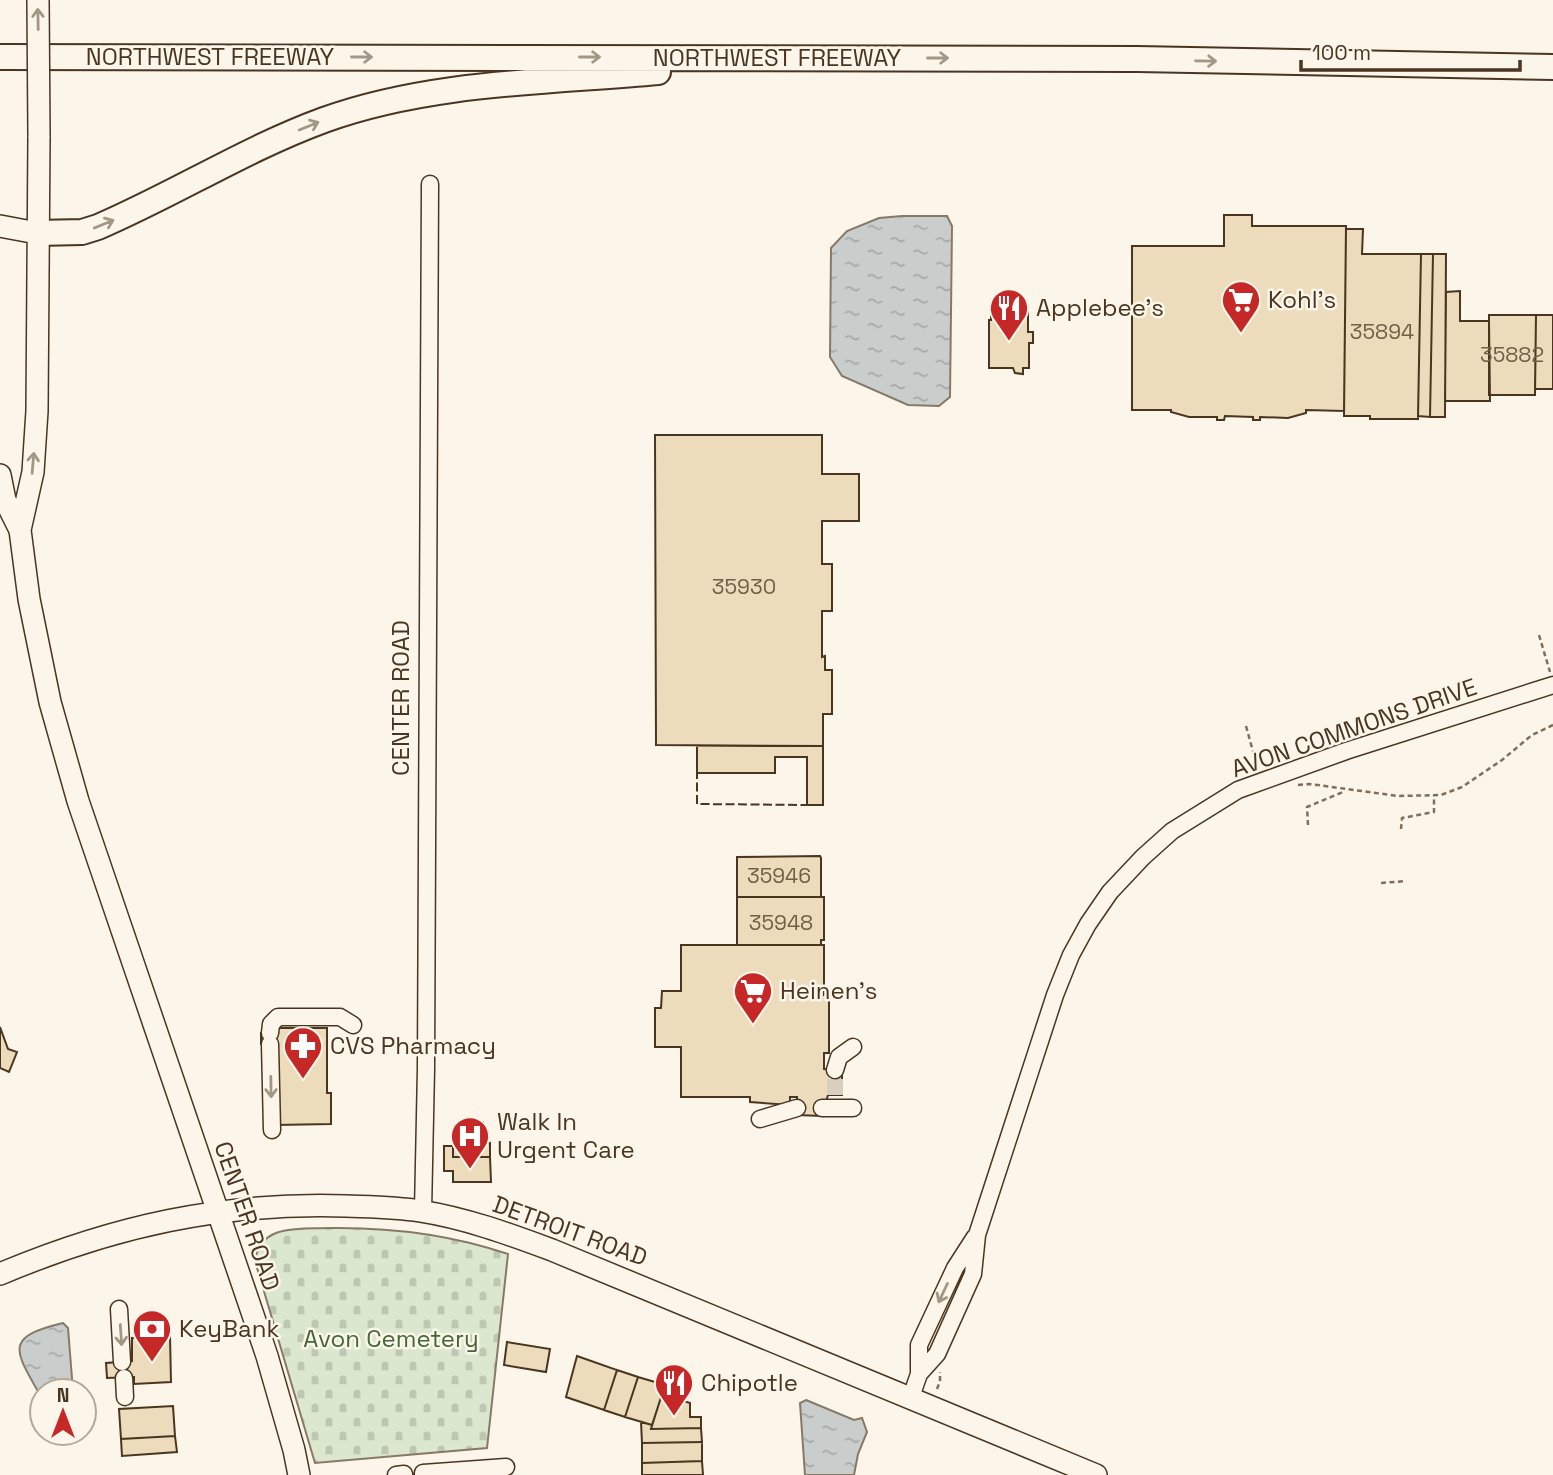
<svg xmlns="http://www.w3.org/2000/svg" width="1553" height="1475" font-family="'Space Grotesk',sans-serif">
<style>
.cemetery{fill:url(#cemetery-stones);stroke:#887966;stroke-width:2}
.water{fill:url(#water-ripples);stroke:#887966;stroke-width:2}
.building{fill:#ecdcbc;stroke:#4a3520;stroke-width:2}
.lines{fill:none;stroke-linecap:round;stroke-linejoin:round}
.minor-tunnel{stroke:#d8cfc1;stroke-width:16;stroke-dasharray:16 8;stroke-linecap:butt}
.minor-casing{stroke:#4a3520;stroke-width:19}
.major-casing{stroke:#4a3520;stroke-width:24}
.highway-casing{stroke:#4a3520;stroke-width:28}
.path{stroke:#7f6f5c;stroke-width:2.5;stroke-dasharray:5 3.5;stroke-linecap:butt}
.minor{stroke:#fbf6e9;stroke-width:16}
.major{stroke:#fbf6e9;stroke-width:21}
.highway{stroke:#fbf6e9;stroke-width:24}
.major-bridge-casing{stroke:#4a3520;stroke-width:24;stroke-linecap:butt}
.major-bridge{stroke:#fbf6e9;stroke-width:21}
.fence{stroke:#4a3520;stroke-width:2;stroke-dasharray:9 3.5;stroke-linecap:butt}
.oneway{stroke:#a29684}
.labels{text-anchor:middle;stroke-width:5;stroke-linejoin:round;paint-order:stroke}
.number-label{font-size:21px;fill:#725f47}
.street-label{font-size:24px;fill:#4a3520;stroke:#fbf6e9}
.poi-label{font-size:24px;fill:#4a3520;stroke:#fbf6e9;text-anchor:start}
.park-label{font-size:24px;fill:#436837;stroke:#fbf6e9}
</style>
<defs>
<pattern id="cemetery-stones" width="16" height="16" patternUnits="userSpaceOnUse" patternTransform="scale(1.75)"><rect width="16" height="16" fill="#dce7d0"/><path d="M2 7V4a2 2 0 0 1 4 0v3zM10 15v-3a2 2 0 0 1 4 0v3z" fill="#bec7b2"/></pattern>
<pattern id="water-ripples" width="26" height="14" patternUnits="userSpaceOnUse" patternTransform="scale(1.75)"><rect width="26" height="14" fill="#c9cecd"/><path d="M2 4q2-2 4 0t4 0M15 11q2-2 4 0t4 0" fill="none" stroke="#a5a8a6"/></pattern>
</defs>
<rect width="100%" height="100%" fill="#fbf6e9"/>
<path class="cemetery" d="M328,1228C389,1227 449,1234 508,1254L487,1448L315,1463L255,1261C260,1224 299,1229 328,1228Z"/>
<path class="water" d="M902,216H947L952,226L950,397L939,406L908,405L842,376L830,357L831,248L847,231L879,218Z
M63,1323L68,1328L73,1391H42V1399C17,1352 0,1338 63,1323Z
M806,1400L854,1420L862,1418L867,1432L858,1454L854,1475H805L800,1403Z"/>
<path class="building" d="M1224,215H1252V226H1346L1344,411L1306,410V413L1288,418L1260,417V420H1253V417L1225,416L1224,420H1217V417H1189L1171,412V410H1132V246H1224Z
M1346,229H1363L1362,254H1421L1418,419H1370V416H1344Z
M1421,254H1433L1430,417L1418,416Z
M1433,254H1446L1445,417H1430Z
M1460,291V321H1489L1490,401H1445L1446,292Z
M1028,306V332H1033V343H1029V368H1023V374L1015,373L1013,368H989V320H991V310Z
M1489,315H1536L1535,395H1489Z
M1536,315H1553V389H1535Z
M655,435H822V474H859V521H822V564H832V611H822V657L825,656V670H832V714H823V746L656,745Z
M697,746H823V805H807V757H775V773H697Z
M820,856L821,858V897H737V857Z
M737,897H824V940H821V945H737Z
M681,945H824V995H829V1053H824V1069L842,1070V1095H828L822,1116L797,1115V1097H790V1105L750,1102V1097H681V1047H655V1008H661L662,991H681Z
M0,1027L8,1049L17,1052L9,1072L0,1068Z
M276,1028H327V1093H331V1124L275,1125L276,1044H261V1033H276Z
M460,1122H483V1144L490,1143V1157H453V1142H460Z
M444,1146H453V1157H490L491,1182H453V1171H444Z
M145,1333H157V1337L170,1336L171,1382L134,1384V1377L107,1378L106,1363L132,1361V1338L145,1337Z
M507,1342L550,1349L546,1372L504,1365Z
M577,1356L617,1370L604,1410L566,1397Z
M617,1370L638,1377L625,1417L604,1410Z
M638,1377L665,1385L652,1425L625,1417Z
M662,1394L690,1403V1417H701V1428L651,1429Z
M173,1406L175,1436L121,1439L119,1409Z
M641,1422L652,1425L651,1429L701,1428L702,1442L642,1443Z
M175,1436L177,1452L122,1456L121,1439Z
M702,1442V1461L642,1463V1443Z
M702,1461L703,1475H642V1463Z"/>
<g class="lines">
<path class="minor-tunnel" d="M835,1095V1070"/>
<g class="minor-casing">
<path id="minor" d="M270,1033L271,1024L278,1017H340L353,1025
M270,1044L272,1130
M835,1070L839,1057L853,1047
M822,1108H853
M760,1119L797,1108
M423,1211L426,1069L430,184
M119,1309L122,1362
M919,1374L937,1354L973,1274L977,1235L1055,995L1071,955L1088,924L1110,892L1143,857L1172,831L1238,790L1346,751L1553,685
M124,1378L125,1397
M911,1397L919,1374V1345L955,1268L975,1237
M423,1473L506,1467
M396,1475L404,1474"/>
</g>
<g class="major-casing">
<path id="major" d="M0,226L37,233
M0,475L5,500L20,530L29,599L50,702L78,801L267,1356L294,1450L299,1475
M20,530L33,472L37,411L39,136
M0,1274C114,1226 222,1202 346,1206C371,1207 395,1207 420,1211C465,1218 509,1234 552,1250L1096,1475"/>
</g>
<g class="highway-casing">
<path id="highway" d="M0,57L1137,59L1553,67
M37,233L82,232L98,227C175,194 245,149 324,120C429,82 547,82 658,72"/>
</g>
<path class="path" d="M1539,635L1550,672
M1246,726L1257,766
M1298,785L1310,784L1398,796L1441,795L1462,787L1502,760L1532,735L1553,725
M1308,825L1307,807L1343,792L1344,788
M1401,829L1402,818L1434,812V795
M1381,883L1406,881
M937,1389L940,1381V1372"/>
<use href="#minor" class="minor"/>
<use href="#major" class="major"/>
<use href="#highway" class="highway"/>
<g class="major-bridge-casing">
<path id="major-bridge" d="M38,0L39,136"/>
</g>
<use href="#major-bridge" class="major-bridge"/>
<path class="fence" d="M697,770V804L810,805"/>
</g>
<defs><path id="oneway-shaft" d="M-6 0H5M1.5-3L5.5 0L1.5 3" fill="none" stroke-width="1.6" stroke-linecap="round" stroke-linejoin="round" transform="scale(1.75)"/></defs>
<g class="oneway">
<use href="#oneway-shaft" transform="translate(38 19) rotate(-91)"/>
<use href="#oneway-shaft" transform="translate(362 57)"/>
<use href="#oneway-shaft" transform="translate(590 57)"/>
<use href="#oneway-shaft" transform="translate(938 58)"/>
<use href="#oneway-shaft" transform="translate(1206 61) rotate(1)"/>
<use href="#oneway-shaft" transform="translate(309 126) rotate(-22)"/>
<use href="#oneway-shaft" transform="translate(104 224) rotate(-22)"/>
<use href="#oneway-shaft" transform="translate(33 463) rotate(-85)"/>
<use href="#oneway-shaft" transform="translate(271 1087) rotate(89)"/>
<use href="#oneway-shaft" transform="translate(943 1293) rotate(115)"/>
<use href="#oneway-shaft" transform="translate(121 1335) rotate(86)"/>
</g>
<defs>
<g id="supermarket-pin" transform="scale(2.0125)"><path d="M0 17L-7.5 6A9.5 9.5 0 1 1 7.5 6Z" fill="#c62828" stroke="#fbf6e9"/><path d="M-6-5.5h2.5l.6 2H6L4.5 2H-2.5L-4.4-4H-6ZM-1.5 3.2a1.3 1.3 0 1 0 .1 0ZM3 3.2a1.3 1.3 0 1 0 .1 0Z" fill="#fff"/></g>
<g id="restaurant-pin" transform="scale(2.0125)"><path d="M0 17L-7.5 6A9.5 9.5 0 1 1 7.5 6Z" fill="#c62828" stroke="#fbf6e9"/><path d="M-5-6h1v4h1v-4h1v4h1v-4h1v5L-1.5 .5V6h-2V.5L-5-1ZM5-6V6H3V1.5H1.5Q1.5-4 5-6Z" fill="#fff"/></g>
<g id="pharmacy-pin" transform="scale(2.0125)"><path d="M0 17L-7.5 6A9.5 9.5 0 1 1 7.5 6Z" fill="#c62828" stroke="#fbf6e9"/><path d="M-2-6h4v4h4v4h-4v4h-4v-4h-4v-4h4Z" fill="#fff"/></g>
<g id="hospital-pin" transform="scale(2.0125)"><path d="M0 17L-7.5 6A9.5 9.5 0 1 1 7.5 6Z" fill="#c62828" stroke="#fbf6e9"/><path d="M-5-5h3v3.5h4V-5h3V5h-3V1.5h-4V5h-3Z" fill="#fff"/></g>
<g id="bank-pin" transform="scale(2.0125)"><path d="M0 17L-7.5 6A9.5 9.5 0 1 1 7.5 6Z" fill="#c62828" stroke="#fbf6e9"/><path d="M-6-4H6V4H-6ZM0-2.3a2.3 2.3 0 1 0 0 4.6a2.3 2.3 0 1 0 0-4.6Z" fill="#fff"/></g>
</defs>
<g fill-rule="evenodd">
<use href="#supermarket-pin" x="1241" y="300"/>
<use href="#restaurant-pin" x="1009" y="308"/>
<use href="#supermarket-pin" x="753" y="991"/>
<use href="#pharmacy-pin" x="303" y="1046"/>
<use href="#hospital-pin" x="470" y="1136"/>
<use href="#bank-pin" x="152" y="1329"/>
<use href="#restaurant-pin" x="674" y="1383"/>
</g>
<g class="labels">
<g class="number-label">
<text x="1382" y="339">35894</text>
<text x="1512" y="362">35882</text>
<text x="744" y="594">35930</text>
<text x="779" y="883">35946</text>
<text x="781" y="930">35948</text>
</g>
<g class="street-label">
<text x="210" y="65">NORTHWEST FREEWAY</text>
<text x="777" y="66">NORTHWEST FREEWAY</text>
<text transform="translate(401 698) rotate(-90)" y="8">CENTER ROAD</text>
<text transform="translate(1354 728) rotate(-19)" y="8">AVON COMMONS DRIVE</text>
<text transform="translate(247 1216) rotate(71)" y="8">CENTER ROAD</text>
<text transform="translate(570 1231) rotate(20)" y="8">DETROIT ROAD</text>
</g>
<g class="poi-label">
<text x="1268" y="308">Kohl's</text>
<text x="1036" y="316">Applebee's</text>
<text x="780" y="999">Heinen's</text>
<text x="330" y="1054">CVS Pharmacy</text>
<text x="497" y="1130">Walk In<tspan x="497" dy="28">Urgent Care</tspan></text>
<text x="179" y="1337">KeyBank</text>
<text x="701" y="1391">Chipotle</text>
</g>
<g class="park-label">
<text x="391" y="1347">Avon Cemetery</text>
</g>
</g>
<g transform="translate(63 1412)"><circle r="33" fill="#fbf6e9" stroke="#b4a999" stroke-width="2"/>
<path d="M0-5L12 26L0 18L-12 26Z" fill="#c62828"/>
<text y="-10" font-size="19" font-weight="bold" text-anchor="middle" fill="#4a3520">N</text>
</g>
<path d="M1301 60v10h219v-10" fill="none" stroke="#4a3520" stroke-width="3.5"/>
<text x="1312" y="60" font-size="21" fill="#4a3520" stroke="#fbf6e9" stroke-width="5" paint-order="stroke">100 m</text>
</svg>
